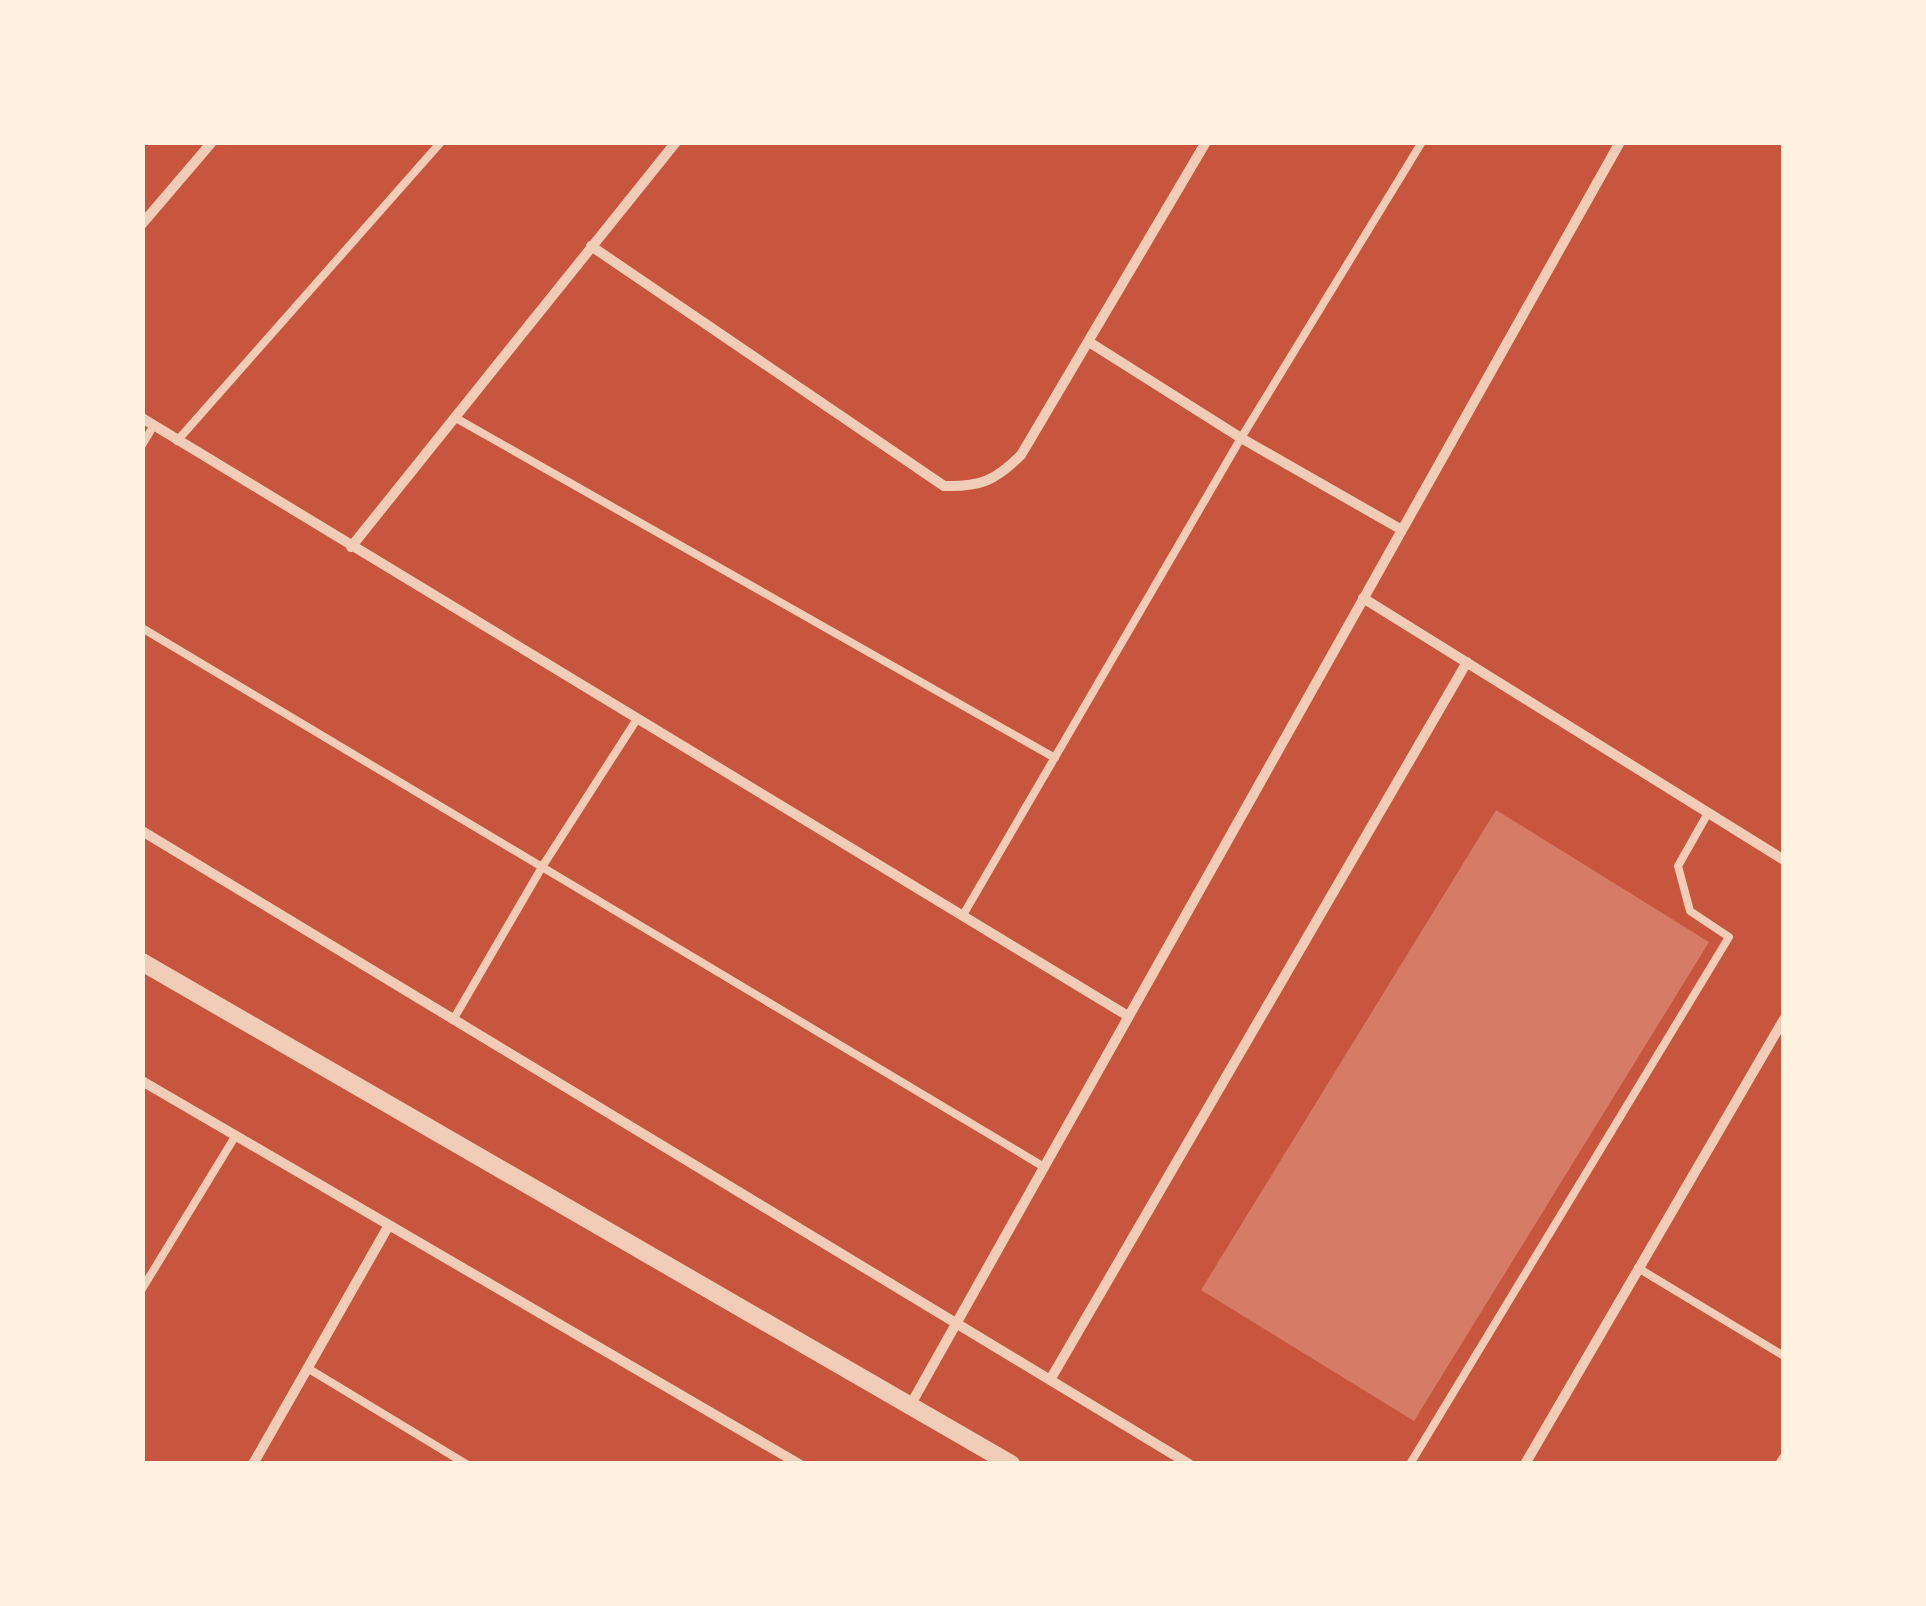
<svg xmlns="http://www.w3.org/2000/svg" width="1926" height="1606" font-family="Mulish,sans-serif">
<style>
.building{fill:#d67c66}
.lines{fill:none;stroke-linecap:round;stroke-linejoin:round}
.service{stroke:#f1ccb7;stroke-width:8}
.minor{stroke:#f1ccb7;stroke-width:10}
.tertiary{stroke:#f1ccb7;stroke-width:18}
</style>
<rect width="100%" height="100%" fill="#c8553d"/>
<path class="building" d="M1496,810L1709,942L1414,1421L1201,1290Z"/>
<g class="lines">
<path class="service" d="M454,417L1055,758
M177,441L441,142
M142,445L154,425
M142,628L1044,1167
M963,915L1241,438L1422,142
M453,1020L542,867L637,719
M1638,1268L1784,1356
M142,1289L236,1135
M309,1369L466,1464
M1410,1464L1729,937L1690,911L1678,866L1708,813
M1779,1464L1784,1456"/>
<path class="minor" d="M142,224L212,142
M591,246L944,486C980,487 995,481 1021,455L1206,142
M1089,342L1241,438L1402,530
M142,418L1128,1016
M351,547L676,142
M1363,598L1784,860
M142,831L1189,1464
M142,1081L799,1464
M1050,1380L1467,662
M911,1404L1620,142
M253,1464L389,1225
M1525,1464L1784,1019"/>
<path class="tertiary" d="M142,962L1011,1464"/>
</g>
<rect width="1926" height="1606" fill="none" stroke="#fff3e0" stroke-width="290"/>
</svg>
